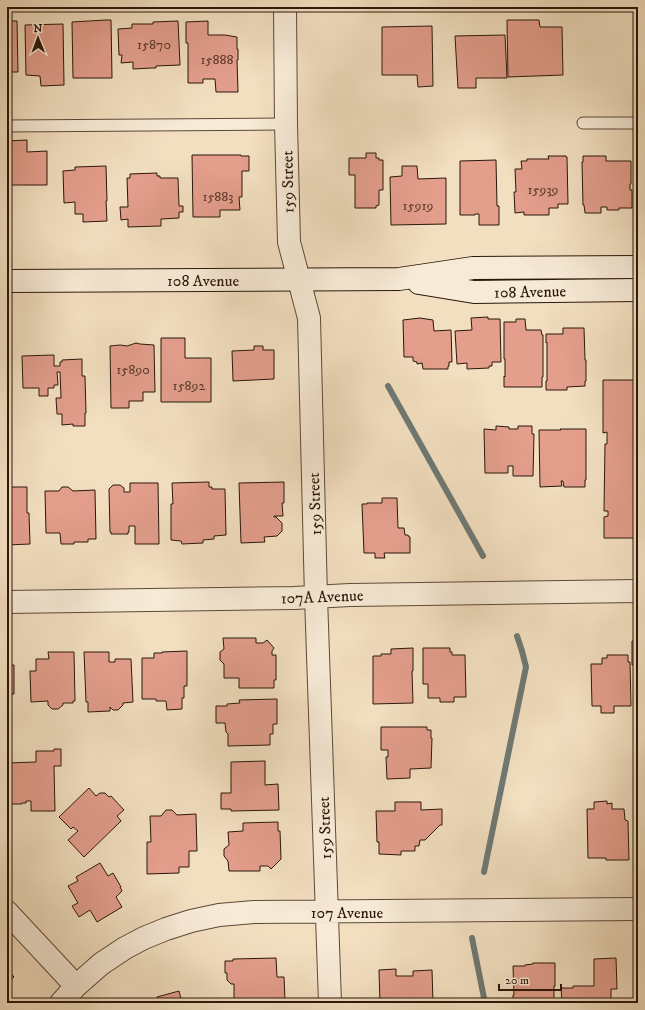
<svg xmlns="http://www.w3.org/2000/svg" width="645" height="1010" font-family="'IM FELL DW Pica',serif">
<style>
.lines{fill:none;stroke-linecap:round;stroke-linejoin:round}
.stream{stroke:#6f7974;stroke-width:6}
.building{fill:#e39e8c;stroke:#2b170a}
.lane-casing{stroke:#5d4938;stroke-width:13}
.street-casing{stroke:#5d4938;stroke-width:24}
.secondary-casing{stroke:#2b170a;stroke-width:24}
.lane{stroke:#f7ead6;stroke-width:11}
.street{stroke:#f7ead6;stroke-width:22}
.secondary{stroke:#f7ead6;stroke-width:22}
.labels{text-anchor:middle;stroke-width:3;stroke-linejoin:round;paint-order:stroke}
.number-label{font-size:14px;fill:#59392a}
.street-label{font-size:16px;fill:#2b170a;stroke:#f7ead6}
</style>
<rect width="100%" height="100%" fill="#f2dfc0"/>
<filter id="stains"><feTurbulence type="fractalNoise" baseFrequency=".005" numOctaves="4"/><feColorMatrix values="0 0 0 0 .2 0 0 0 0 .09 0 0 0 0 .02 0 0 0 .5 -.17"/></filter>
<radialGradient id="worn" r=".72"><stop offset=".6" stop-color="#630" stop-opacity="0"/><stop offset="1" stop-color="#630" stop-opacity=".3"/></radialGradient>
<g class="lines">
<path class="stream" d="M388,386L483,556
M484,872L526,667L522,651L517,636
M472,938L485,1003"/>
</g>
<path class="building" d="M106,20H111L112,78H73L72,22Z
M507,20H539L540,27H562L563,75L508,77Z
M7,21H17L18,72H11L10,84H7Z
M178,21L180,65L156,66V68H152L133,69V62L121,63L122,55H119L118,29L132,28V24H153V22Z
M208,21V35H225L237,37V49H238V60H237L238,92H216L215,79H203V83H188V43H186V22Z
M63,24L64,85L41,86L40,76L26,75L25,25Z
M432,26L433,86L418,87L417,75H382V27Z
M505,35L507,78H476V88H458L455,36Z
M27,140V152L47,151V185H7V194V141Z
M366,153H376V158H379V160H383V190H379V205L376,206V208H355V175H349V158H366Z
M192,155H241V156H249V171H242V197H239L240,210H220V217H193Z
M548,156H566V157H567L568,204H558V208H549V215H524V212L515,213L514,192H516L515,169H522L521,161H527V159H549Z
M583,156H606V161H631V184H630V190H632V208H619V210H607V207H601V213H585L584,205H583L582,162H583Z
M496,160L497,206H499V225H479V214H475V215H460V161Z
M637,162H638V191H637Z
M106,166L107,201H106L107,221L83,222V214H75V202L64,203L63,171L75,170V167Z
M402,166H417L418,179L446,178V224L391,225L390,177L402,176Z
M157,173V176H160V178H178L179,206H183V212H179V218L161,219V226L128,227V219L121,220L120,207H128L127,178H130V174Z
M488,317V319H500L501,362H492V366H489V368L467,369V363L457,364L455,331L472,330L471,318Z
M420,318L433,320L434,331L451,330L452,362H449V366H448V369H423L422,363L417,364V362L413,361V357H404L403,320Z
M516,319H525L526,330H541L542,335H543V377H542V387H504V376L505,377V359H504V322H516Z
M563,328H584L585,360H586V381H585V386L567,387V390H546V381H547V342L546,343V334H563Z
M161,338H185V358H211V402H161Z
M136,343L140,344L154,345L155,392H143V401H129V408H111L110,346L120,345L127,346Z
M254,346H263V350H274V379L233,381L232,351L254,350Z
M54,355V366H60V362H62V360L82,359V376H85L86,413H85V426H73V424L62,425V414H57L56,398H61L60,372H57L58,385H54V388H48V396H39V388H23L22,356Z
M603,380H638V538H604V517L608,516V511H604L605,444H607V432L603,433Z
M496,426L509,427V429H518V426H532V434H534L533,476H513V466H508V473H485L484,429L496,430Z
M560,429H586V480H585V487H564L563,481H561L562,486L540,487L539,430H561Z
M209,482V487H212V489H225L226,535L214,536V539L203,540V543L182,544L181,541L171,540V504H173L172,483Z
M284,482V503H282L283,516H274V517H276L282,523V531L277,536L264,537L265,542L241,543L239,483Z
M130,483H158L159,544H135V526H129V532H128V534H111V532H110L109,489L113,485H120L124,488V492H130Z
M7,487H27V513H29L30,544L7,545Z
M62,487H68L73,491L95,490L96,539H88V542H74V544H61L60,533H46L45,491H59Z
M382,498H397L398,528H404L405,535H408L409,537H410V553H384L385,558H375V553H364L362,504H367V503H382Z
M223,638H256V643H263L267,640L274,648L272,651V655H276V680H274V688H239V678H224V664L220,660V652L224,649Z
M632,641H638V698H635L634,665H632Z
M413,648V671H412L413,703L373,704V656H381V654H391V649Z
M423,648H450V652H452V655H465L466,697H454V702H440V698H428V684H423Z
M187,651V686H184V698H182V709L167,710L166,701H156V699H142V658H154V653H162V652Z
M48,652H74L75,701H73V703H63V705L58,709H52L48,705V701L31,702L30,671H36V659H49Z
M84,652H109V662H115V659H131L133,702L123,703V705L118,710H113L110,707V711L88,712V702H86Z
M607,655H628V662H630L631,706H614V713H601V706H592L591,664H602V658H607Z
M7,665H14V694H7Z
M277,699V724H273V734H270V745L228,746V734L226,732L225,723H216V706H227V704L240,703L239,700Z
M381,727H427V730H431V738H432L431,768L410,769V778L387,779L386,757H388V750H381Z
M54,749H61V766H54L55,811H31V801H26V803H22V804H9L8,763L36,762V751H54Z
M265,761V785L278,784L279,810L231,811V809H221V793H231V762Z
M89,788L96,796L100,793H105L109,797L111,796L124,810L117,816L121,821L84,857L68,840L78,831L73,827L71,829L59,817Z
M607,801V804L612,803V809H624L625,820L628,821L629,860H606V858H588L587,809H594V802Z
M395,802H421V810L442,809V825H440L425,840H420L419,846H415V851H401V855L379,854V842H377L376,811H395Z
M166,810H172L177,815L196,814L197,851H189V867H179V873L147,874V842H151L150,816H161Z
M278,822V831H280L281,859L271,869L268,866H260V871H229L228,861L224,856V849L229,845L228,832L243,831V823Z
M100,863L108,876L113,873L121,887H120L122,891L116,897L122,907L97,922L90,910L79,917L72,906L78,903L68,886L78,881L76,877Z
M276,958L277,977H284L285,1000L234,1001V984H231L227,980V973H225V961H233V959Z
M616,958L617,989H611V1003H561L560,1001H562L561,988H573V986H594V959Z
M533,963H555V986H554V1003H509H513V995H514L513,966H525V965L533,964Z
M7,969L14,977L7,983Z
M396,969V976H413V971L432,970L433,1003H380L379,970Z
M179,991L182,1003H147V1002L157,999V997Z"/>
<g class="lines">
<g class="lane-casing">
<path id="lane" d="M583,123H638
M7,126L286,124"/>
</g>
<g class="street-casing">
<path id="street" d="M285,7L286,124L289,242L309,318L316,597L330,1003
M7,602L294,598L350,595L638,591
M7,912L76,986
M61,1003L76,986L101,964L125,948L144,938L166,929L191,921L219,915L254,912L638,909"/>
</g>
<g class="secondary-casing">
<path id="secondary" d="M7,281L399,279L473,268L638,267
M419,283L474,292L638,290"/>
</g>
<use href="#lane" class="lane"/>
<use href="#street" class="street"/>
<use href="#secondary" class="secondary"/>
</g>
<g class="labels">
<g class="number-label">
<text x="154" y="49">15870</text>
<text x="217" y="64">15888</text>
<text x="543" y="194">15939</text>
<text x="218" y="201">15883</text>
<text x="418" y="210">15919</text>
<text x="133" y="374">15890</text>
<text x="189" y="390">15892</text>
</g>
<g class="street-label">
<text transform="translate(287 182) rotate(-91)" y="6">159 Street</text>
<text x="203" y="286">108 Avenue</text>
<text transform="translate(530 291) rotate(-1)" y="6">108 Avenue</text>
<text transform="translate(314 504) rotate(-92)" y="6">159 Street</text>
<text transform="translate(322 596) rotate(-2)" y="6">107A Avenue</text>
<text transform="translate(324 828) rotate(-92)" y="6">159 Street</text>
<text x="347" y="918">107 Avenue</text>
</g>
</g>
<rect width="645" height="1010" fill="none" stroke="#f2dfc0" stroke-width="24"/>
<rect x="8" y="8" width="629" height="994" fill="none" stroke="#2b170a" stroke-width="2"/>
<rect x="12" y="12" width="621" height="986" fill="none" stroke="#2b170a"/>
<g transform="translate(38 38) rotate(359)" stroke="#f7ead6" stroke-width="3" paint-order="stroke">
<path d="M0-3L7 15L0 10L-7 15Z" fill="#2b170a"/>
<text y="-6" font-size="11" font-weight="bold" text-anchor="middle" fill="#2b170a">N</text>
</g>
<path d="M499 984v6h62v-6" fill="none" stroke="#2b170a" stroke-width="2"/>
<text x="505" y="984" font-size="12" fill="#2b170a" stroke="#f7ead6" stroke-width="3" paint-order="stroke">20 m</text>
<rect width="100%" height="100%" filter="url(#stains)"/>
<rect width="100%" height="100%" fill="url(#worn)"/>
</svg>
